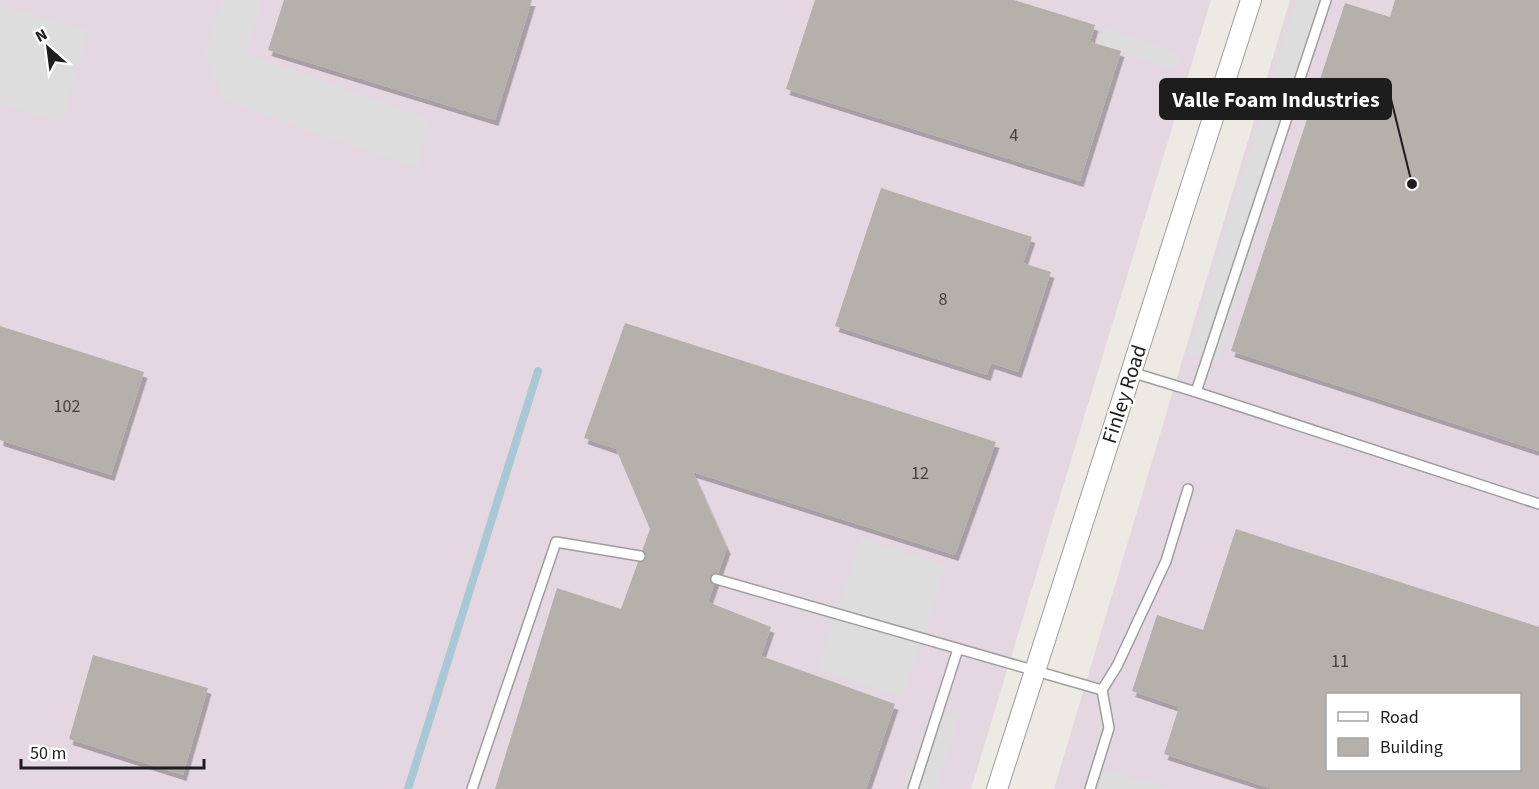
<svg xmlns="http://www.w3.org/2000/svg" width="1539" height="789" font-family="'Source Sans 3',sans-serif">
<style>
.industrial{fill:#e5d7e1;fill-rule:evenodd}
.parking{fill:#ddd}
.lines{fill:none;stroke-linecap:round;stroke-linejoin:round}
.stream{stroke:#a9c8d5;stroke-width:8}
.building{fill:#b6b0aa;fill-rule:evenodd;filter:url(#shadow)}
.service-casing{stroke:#9e9e9e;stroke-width:12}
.minor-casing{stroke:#9e9e9e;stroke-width:22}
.service{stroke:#fff;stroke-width:9}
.minor{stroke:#fff;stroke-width:20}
.labels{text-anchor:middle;stroke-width:4.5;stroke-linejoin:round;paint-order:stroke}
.number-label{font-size:18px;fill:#434240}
.street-label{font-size:21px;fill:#1d1d1d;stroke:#fff}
.leader{fill:none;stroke:#1d1d1d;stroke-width:2}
.callout-dot{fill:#1d1d1d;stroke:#fff;stroke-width:2}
.callout{fill:#1d1d1d;stroke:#1d1d1d;stroke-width:2}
.callout-label{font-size:22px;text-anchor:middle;font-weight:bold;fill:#fff}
</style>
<defs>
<filter id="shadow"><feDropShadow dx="3.5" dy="6" stdDeviation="0" flood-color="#0004"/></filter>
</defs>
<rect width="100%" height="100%" fill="#edeae4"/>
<path class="industrial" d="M0,0H1211L971,789H0Z
M1290,0H1539V789H1054ZM1328,694H1520V770H1328Z"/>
<path class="parking" d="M224,0H261L246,54L428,119L417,168L225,101L204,53Z
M1296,0H1328L1218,362L1188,353Z
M0,6L88,31L62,122L0,104Z
M1104,27L1180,55L1174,70L1098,43Z
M861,538L946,566L903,697L817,669Z
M960,712L936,789H902L929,718Z
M1098,767L1169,789H1105L1092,785Z"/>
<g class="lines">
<path class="stream" d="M408,789L538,371"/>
</g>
<path class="building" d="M284,0H532L495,120L268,50Z
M815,0H1014L1095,25L1090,42L1121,51L1080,181L786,89Z
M1395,0H1539V451L1231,351L1345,3L1390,17Z
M881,188L1032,237L1023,263L1051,272L1018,372L991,363L987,375L835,326Z
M625,323L996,442L955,555L693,472L727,548L708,602L771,627L761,656L895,704L866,789H495L557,588L621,609L650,529L616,449L584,438Z
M0,326L144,372L111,475L0,440Z
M1236,529L1539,627V789H1273L1164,754L1179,707L1132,691L1157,615L1203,630ZM1328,694H1520V770H1328Z
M93,655L208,688L183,775L69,739Z"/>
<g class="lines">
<g class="service-casing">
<path id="service" d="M1131,372L1196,392L1326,0
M1196,392L1539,504
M716,579L1102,690L1109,728L1090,789
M1102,690L1117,666L1166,561L1188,489
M472,789L556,542L640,556
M913,789L958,649"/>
</g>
<g class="minor-casing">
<path id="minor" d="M997,789L1251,0"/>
</g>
<use href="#service" class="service"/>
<use href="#minor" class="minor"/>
</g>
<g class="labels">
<g class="number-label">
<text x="1014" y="141">4</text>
<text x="943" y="305">8</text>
<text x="67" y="412">102</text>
<text x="920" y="479">12</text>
<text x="1340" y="667">11</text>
</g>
<g class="street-label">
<text transform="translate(1124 394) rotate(-72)" y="7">Finley Road</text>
</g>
</g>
<path class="leader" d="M1412 184L1391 99"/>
<circle class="callout-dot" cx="1412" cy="184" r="6"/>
<rect class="callout" x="1160" y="79" width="231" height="40" rx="6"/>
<g class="callout-label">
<text x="1276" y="107">Valle Foam Industries</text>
</g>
<rect x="1326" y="693" width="195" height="78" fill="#ffffff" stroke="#a5a5a5" stroke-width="1.5"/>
<rect x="1338" y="712" width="30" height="9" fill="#ffffff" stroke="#a5a5a5" stroke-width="1.5"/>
<text x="1380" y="723" font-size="18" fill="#1d1d1d">Road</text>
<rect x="1338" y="738" width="30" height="18" fill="#b6b0aa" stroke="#a5a5a5" stroke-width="1.5"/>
<text x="1380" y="753" font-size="18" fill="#1d1d1d">Building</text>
<g transform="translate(48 48) rotate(332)" stroke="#ffffff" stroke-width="4.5" paint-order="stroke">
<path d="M0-4.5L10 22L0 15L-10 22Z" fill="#1d1d1d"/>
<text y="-9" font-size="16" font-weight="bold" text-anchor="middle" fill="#1d1d1d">N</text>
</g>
<path d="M21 759v9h183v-9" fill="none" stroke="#1d1d1d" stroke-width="3"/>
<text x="30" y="759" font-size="18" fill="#1d1d1d" stroke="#ffffff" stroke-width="4.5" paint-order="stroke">50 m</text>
</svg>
